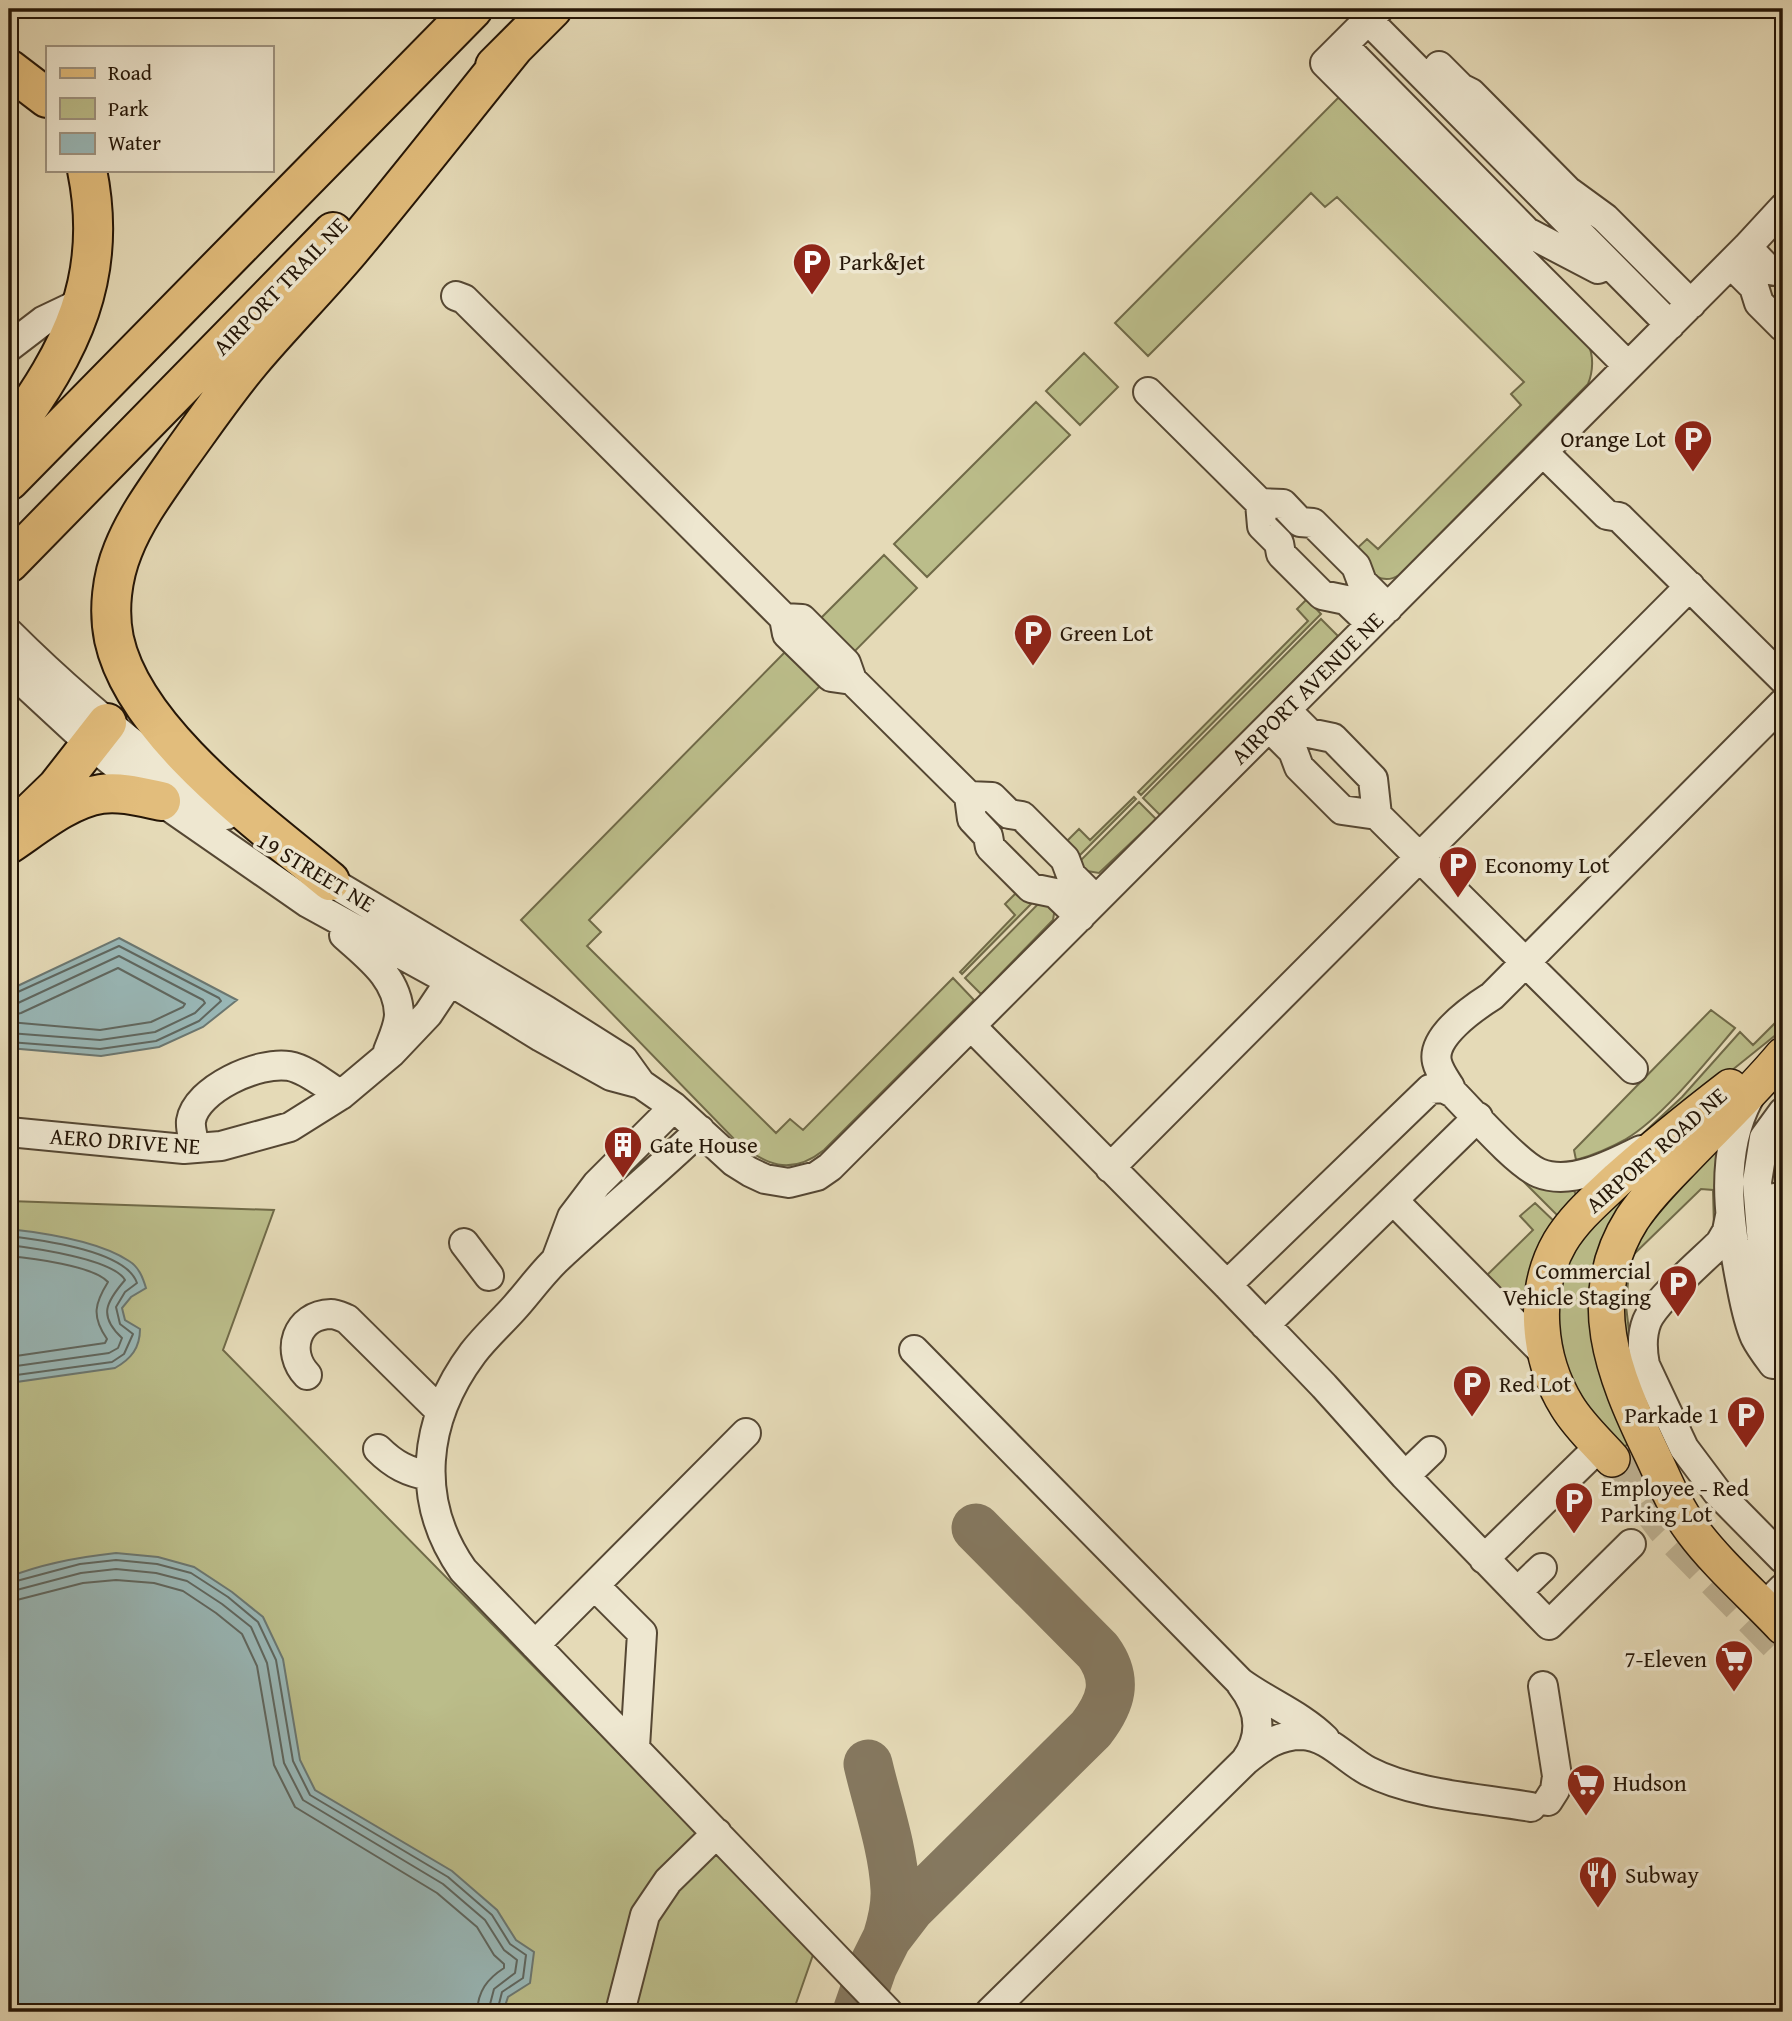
<svg xmlns="http://www.w3.org/2000/svg" width="1792" height="2021" font-family="'Gentium Book Plus',serif">
<style>
.green{fill:#bbbd8a;stroke:#706a48;stroke-width:2}
.water{fill:#99b8b8;stroke:#6b7771;stroke-width:2}
.lines{fill:none;stroke-linecap:round;stroke-linejoin:round}
.shore{stroke:#5f6760;stroke-width:2}
.taxiway{stroke:#85785f;stroke-width:49}
.major-tunnel{stroke:#bfb394;stroke-width:35;stroke-dasharray:35 18;stroke-linecap:butt}
.minor-casing{stroke:#554733;stroke-width:32}
.major-casing{stroke:#251607;stroke-width:38}
.highway-casing{stroke:#251607;stroke-width:42}
.minor{stroke:#eee7d0;stroke-width:28}
.major{stroke:#e2bd7c;stroke-width:35}
.highway{stroke:#e2bd7c;stroke-width:38}
.labels{text-anchor:middle;stroke-width:7;stroke-linejoin:round;paint-order:stroke}
.poi-label{font-size:23px;fill:#251607;stroke:#eee7d0;text-anchor:start}
.street-label{font-size:23px;fill:#251607;stroke:#eee7d0}
</style>
<rect width="100%" height="100%" fill="#e5dab7"/>
<filter id="stains"><feTurbulence type="fractalNoise" baseFrequency=".00286" numOctaves="4"/><feColorMatrix values="0 0 0 0 .2 0 0 0 0 .09 0 0 0 0 .02 0 0 0 .5 -.17"/></filter>
<radialGradient id="worn" r=".72"><stop offset=".6" stop-color="#630" stop-opacity="0"/><stop offset="1" stop-color="#630" stop-opacity=".3"/></radialGradient>
<path class="green" d="M1338,98L1346,99L1588,344C1594,356 1593,372 1588,384L1399,575C1379,588 1365,567 1351,554L1367,539L1378,549L1521,405L1511,394L1524,382L1337,197L1325,207L1311,193L1148,356L1115,323Z
M1084,353L1118,387L1080,425L1046,391Z
M1036,402L1070,435L927,577L894,544Z
M884,555L917,588L854,652L818,621Z
M1307,599L1321,614L1141,795L1138,792L1308,621L1297,609Z
M1321,619L1338,636L1160,815L1143,798Z
M787,650L821,685L589,920L601,932L587,946L776,1133L790,1119L803,1130L953,978L974,1000L824,1150C790,1177 765,1165 735,1140L521,920Z
M1134,797L1136,799L1075,860L1061,847L1079,829L1090,840Z
M1139,802L1156,819L1099,873L1087,871L1077,864Z
M1021,888L1038,897L962,974L960,972L1015,915L1005,904Z
M1043,899L1055,908L1053,920L981,994L965,978Z
M1711,1010L1735,1028C1707,1061 1662,1118 1626,1139C1610,1148 1593,1155 1576,1160L1574,1150L1581,1143Z
M1783,1015V1029L1659,1129L1635,1141L1682,1097L1740,1032L1753,1045Z
M1720,1134L1721,1214L1714,1227L1713,1190L1701,1189L1630,1258L1626,1306L1630,1339L1667,1444L1646,1403L1626,1349L1620,1297L1632,1246Z
M1670,1151L1615,1227L1636,1437L1623,1448L1593,1413L1568,1376L1553,1301L1577,1236Z
M1521,1179L1572,1186L1577,1197L1560,1218Z
M9,1201L274,1210L223,1350L814,1952L793,2012H9Z
M1535,1203L1556,1223L1526,1318L1483,1279L1533,1230L1520,1216Z"/>
<path class="water" d="M119,938L237,1000L203,1027L159,1047L101,1056L9,1048V990Z
M9,1229C45,1233 99,1241 129,1261C139,1267 143,1278 146,1288L131,1297L122,1308L125,1320L140,1329C140,1348 131,1359 115,1368L9,1383Z
M116,1553L158,1557L194,1567L232,1592L263,1617L283,1659L300,1760L315,1790L452,1871L497,1910L516,1940L534,1952L530,1983L508,1997L503,2012H22L9,2000V1577C44,1563 79,1557 116,1553Z"/>
<g class="lines">
<path class="shore" d="M9,996L119,946L219,998L221,1001L199,1021L156,1041L100,1049L9,1042
M9,1005L18,1003L119,956L203,1000L205,1003L195,1013L155,1032L100,1040L9,1033
M9,1016L21,1013L118,968L185,1004L183,1007L151,1022L100,1030L9,1022
M9,1236C39,1240 126,1250 137,1283L125,1292L116,1307L120,1324L133,1334L124,1354L112,1362L9,1376
M9,1245C33,1248 113,1259 125,1280C106,1302 98,1316 122,1338L118,1348L109,1353L9,1367
M9,1256C31,1258 94,1266 108,1282C95,1303 91,1316 107,1339L105,1343L9,1357
M9,1583L80,1564L116,1560L157,1564L191,1573L228,1597L258,1622L276,1660L293,1761L310,1795L448,1877L492,1915L510,1944L526,1955L523,1978L502,1992L497,2012
M9,1592L81,1573L116,1569L156,1573L187,1581L222,1604L251,1627L267,1663L284,1763L303,1800L443,1884L485,1920L504,1950L517,1960L515,1973L494,1989L488,2012
M9,1602L83,1583L116,1580L154,1583L183,1591L216,1613L242,1634L257,1666L274,1765L295,1807L437,1893L477,1927L494,1955L504,1964V1968C487,1979 478,1991 477,2012"/>
<path class="taxiway" d="M868,1764C877,1803 893,1848 895,1889C896,1906 892,1922 887,1938
M857,2012L873,1966L887,1938L910,1908L1091,1729C1111,1703 1119,1680 1098,1651L976,1528"/>
<path class="major-tunnel" d="M1612,1459L1665,1529L1783,1650"/>
<g class="minor-casing">
<path id="minor" d="M1379,9L1325,63L1628,366
M1368,20L1670,325
M1343,45L1527,232L1598,269
M1439,66L1461,88L1471,93L1568,191L1605,218L1691,304
M1747,247L1769,270L1783,272
M1731,264L1754,287L1759,303L1783,327
M456,296L464,299L784,618L787,634L831,677L852,680
M9,347L43,321L85,301
M1148,392L1260,503L1262,526L1279,543L1281,554L1322,595L1346,600L1371,624
M1543,452L1607,515L1619,517L1783,679
M1260,503L1283,504L1300,522L1313,523L1356,566L1362,582L1388,608
M784,618L802,619L846,663L852,680L969,796L972,819L988,836L990,847L1031,888L1055,893L1080,917
M9,633C76,700 149,759 226,815
M9,669L89,743L161,801L308,903L450,981L541,1037L611,1076L641,1084
M1286,710L1309,733L1333,738L1373,779L1377,815
M1269,727L1293,751L1299,767L1342,810L1377,815L1633,1069
M969,796L992,797L1009,814L1022,816L1065,859L1071,875L1096,900
M313,871L547,1011L623,1059L641,1084L674,1107L734,1162L750,1172L765,1179L789,1183L817,1176L830,1167L1747,247L1783,208
M344,935C368,957 398,978 399,1014C399,1026 392,1040 388,1051
M971,1026L1227,1285L1324,1386L1405,1476L1549,1625L1631,1544
M1450,1087C1445,1079 1439,1071 1437,1062C1431,1037 1473,1008 1492,996L1783,703
M1749,1098C1719,1153 1729,1221 1740,1279C1744,1299 1747,1319 1755,1337C1760,1347 1767,1356 1773,1364
M1783,1112L1764,1138L1757,1182L1766,1293L1770,1314L1776,1328L1783,1336
M1478,1117L1393,1200L1547,1356
M700,1130C654,1174 605,1214 558,1258C543,1272 530,1290 516,1306C502,1322 486,1336 473,1353C423,1420 414,1500 463,1570L888,2012
M9,1132L184,1149L221,1146L290,1127L341,1095L391,1053L428,1014L460,966
M195,1148C194,1140 190,1129 191,1121C196,1089 259,1061 289,1066C307,1069 326,1086 341,1095
M1110,1168L1690,586
M1775,1198L1777,1220L1783,1247
M1730,1216L1727,1231L1720,1243C1702,1261 1656,1300 1647,1321C1641,1336 1642,1350 1645,1365L1684,1448L1717,1492L1783,1559
M464,1243L489,1276
M557,1257L572,1217L597,1184L674,1107
M1227,1285L1430,1089L1443,1088L1453,1093C1472,1112 1517,1164 1539,1173C1571,1186 1613,1164 1641,1150
M1265,1325L1393,1200
M914,1350L1240,1682C1267,1702 1301,1715 1325,1739
M307,1375C285,1352 296,1315 331,1314C336,1314 342,1317 347,1319L441,1412
M378,1449C394,1465 408,1472 430,1476
M1405,1476L1431,1451
M1484,1559L1600,1446
M595,1586L642,1633L635,1747
M1517,1592L1542,1568
M1764,1607L1783,1588
M535,1645L746,1433
M1241,1684C1260,1708 1264,1735 1245,1761
M1543,1686L1557,1776L1555,1790L1548,1801
M620,2012L645,1915L668,1881L717,1833
M990,2012L1245,1761C1263,1746 1278,1735 1302,1735C1328,1736 1347,1760 1368,1771C1414,1795 1480,1798 1531,1807"/>
</g>
<g class="major-casing">
<path id="major" d="M1783,1055C1754,1090 1720,1122 1688,1155C1668,1176 1648,1195 1632,1219C1582,1298 1614,1375 1650,1450C1663,1477 1674,1506 1692,1530C1718,1565 1753,1595 1783,1627
M1612,1459C1597,1442 1579,1426 1567,1406C1538,1359 1531,1292 1560,1242C1575,1217 1597,1199 1618,1179C1654,1147 1691,1117 1730,1087"/>
</g>
<g class="highway-casing">
<path id="highway" d="M495,66L552,9
M9,69L47,98
M9,435C71,351 109,277 87,170
M9,481L473,9
M9,563L333,232
M26,817L57,787L107,723
M9,844C36,826 68,799 101,794C120,791 142,797 161,801
M330,881C259,822 134,732 114,639C108,610 112,577 123,550C136,517 158,488 178,459C202,426 225,392 251,361C283,323 318,288 350,250C406,183 459,115 514,47"/>
</g>
<use href="#minor" class="minor"/>
<use href="#major" class="major"/>
<use href="#highway" class="highway"/>
</g>
<defs>
<g id="parking-pin" transform="scale(2.0125)"><path d="M0 17L-7.5 6A9.5 9.5 0 1 1 7.5 6Z" fill="#8f2418" stroke="#eee7d0"/><path d="M-3.5-5.5H1a3.5 3.5 0 0 1 0 7H-1V5.5H-3.5ZM-1-3.4V-.6H.8a1.4 1.4 0 0 0 0-2.8Z" fill="#fff"/></g>
<g id="building-pin" transform="scale(2.0125)"><path d="M0 17L-7.5 6A9.5 9.5 0 1 1 7.5 6Z" fill="#8f2418" stroke="#eee7d0"/><path d="M-4-6H4V6H1V3H-1V6H-4ZM-2.5-4.3h1.7v1.8h-1.7ZM.8-4.3h1.7v1.8H.8ZM-2.5-1h1.7V.8h-1.7ZM.8-1h1.7V.8H.8Z" fill="#fff"/></g>
<g id="supermarket-pin" transform="scale(2.0125)"><path d="M0 17L-7.5 6A9.5 9.5 0 1 1 7.5 6Z" fill="#8f2418" stroke="#eee7d0"/><path d="M-6-5.5h2.5l.6 2H6L4.5 2H-2.5L-4.4-4H-6ZM-1.5 3.2a1.3 1.3 0 1 0 .1 0ZM3 3.2a1.3 1.3 0 1 0 .1 0Z" fill="#fff"/></g>
<g id="restaurant-pin" transform="scale(2.0125)"><path d="M0 17L-7.5 6A9.5 9.5 0 1 1 7.5 6Z" fill="#8f2418" stroke="#eee7d0"/><path d="M-5-6h1v4h1v-4h1v4h1v-4h1v5L-1.5 .5V6h-2V.5L-5-1ZM5-6V6H3V1.5H1.5Q1.5-4 5-6Z" fill="#fff"/></g>
</defs>
<g fill-rule="evenodd">
<use href="#parking-pin" x="812" y="262"/>
<use href="#parking-pin" x="1693" y="439"/>
<use href="#parking-pin" x="1033" y="633"/>
<use href="#parking-pin" x="1458" y="865"/>
<use href="#building-pin" x="623" y="1145"/>
<use href="#parking-pin" x="1678" y="1284"/>
<use href="#parking-pin" x="1472" y="1384"/>
<use href="#parking-pin" x="1746" y="1415"/>
<use href="#parking-pin" x="1574" y="1501"/>
<use href="#supermarket-pin" x="1734" y="1659"/>
<use href="#supermarket-pin" x="1586" y="1783"/>
<use href="#restaurant-pin" x="1598" y="1875"/>
</g>
<g class="labels">
<g class="poi-label">
<text x="839" y="270">Park&amp;Jet</text>
<text x="1666" y="447" text-anchor="end">Orange Lot</text>
<text x="1060" y="641">Green Lot</text>
<text x="1485" y="873">Economy Lot</text>
<text x="650" y="1153">Gate House</text>
<text x="1651" y="1279" text-anchor="end">Commercial<tspan x="1651" dy="26">Vehicle Staging</tspan></text>
<text x="1499" y="1392">Red Lot</text>
<text x="1719" y="1423" text-anchor="end">Parkade 1</text>
<text x="1601" y="1496">Employee - Red<tspan x="1601" dy="26">Parking Lot</tspan></text>
<text x="1707" y="1667" text-anchor="end">7-Eleven</text>
<text x="1613" y="1791">Hudson</text>
<text x="1625" y="1883">Subway</text>
</g>
<g class="street-label">
<text transform="translate(280 286) rotate(-46)" y="8">AIRPORT TRAIL NE</text>
<text transform="translate(1307 688) rotate(-45)" y="8">AIRPORT AVENUE NE</text>
<text transform="translate(316 872) rotate(31)" y="8">19 STREET NE</text>
<text transform="translate(125 1141) rotate(4)" y="8">AERO DRIVE NE</text>
<text transform="translate(1656 1150) rotate(-41)" y="8">AIRPORT ROAD NE</text>
</g>
</g>
<rect width="1792" height="2021" fill="none" stroke="#e5dab7" stroke-width="35"/>
<rect x="10" y="10" width="1771" height="2000" fill="none" stroke="#251607" stroke-width="3.5"/>
<rect x="18" y="18" width="1757" height="1986" fill="none" stroke="#251607" stroke-width="2"/>
<rect x="46" y="46" width="228" height="126" fill="#eee7d0" stroke="#9e9380" stroke-width="2"/>
<rect x="60" y="68" width="35" height="10" fill="#e2bd7c" stroke="#9e9380" stroke-width="2"/>
<text x="108" y="80" font-size="21" fill="#251607">Road</text>
<rect x="60" y="98" width="35" height="21" fill="#bbbd8a" stroke="#9e9380" stroke-width="2"/>
<text x="108" y="116" font-size="21" fill="#251607">Park</text>
<rect x="60" y="133" width="35" height="21" fill="#99b8b8" stroke="#9e9380" stroke-width="2"/>
<text x="108" y="150" font-size="21" fill="#251607">Water</text>
<rect width="100%" height="100%" filter="url(#stains)"/>
<rect width="100%" height="100%" fill="url(#worn)"/>
</svg>
